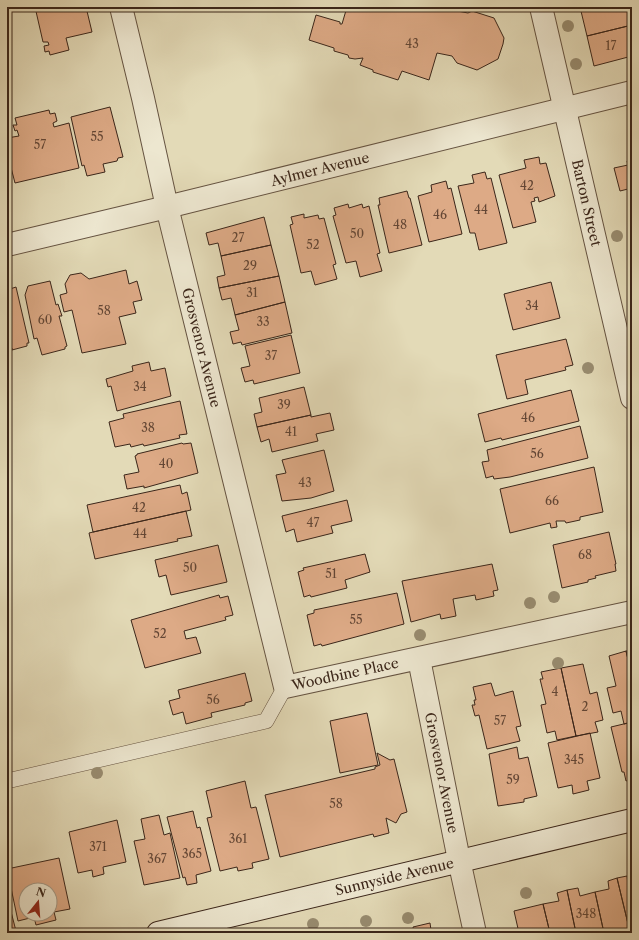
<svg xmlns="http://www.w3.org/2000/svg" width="639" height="940" font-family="'Libre Caslon Text',serif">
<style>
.building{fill:#ddaa86;stroke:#3b261a;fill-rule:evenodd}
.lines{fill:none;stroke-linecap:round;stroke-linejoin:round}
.lane-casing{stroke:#655341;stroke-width:16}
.street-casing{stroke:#655341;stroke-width:24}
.secondary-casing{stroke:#3b261a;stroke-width:24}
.lane{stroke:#ede7d0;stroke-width:15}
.street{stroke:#ede7d0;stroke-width:22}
.secondary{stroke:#ede7d0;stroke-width:22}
.tree{fill:#988c70}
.labels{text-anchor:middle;stroke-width:3.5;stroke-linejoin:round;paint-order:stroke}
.number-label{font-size:12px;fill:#644735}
.street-label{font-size:14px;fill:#3b261a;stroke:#ede7d0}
</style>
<rect width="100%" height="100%" fill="#e3dab7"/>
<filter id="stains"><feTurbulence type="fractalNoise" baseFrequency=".005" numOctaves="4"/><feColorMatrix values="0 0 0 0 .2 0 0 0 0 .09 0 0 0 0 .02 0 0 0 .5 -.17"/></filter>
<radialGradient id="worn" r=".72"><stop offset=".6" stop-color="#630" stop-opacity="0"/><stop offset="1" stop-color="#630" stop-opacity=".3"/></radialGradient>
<path class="building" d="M35,7H86L92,32L66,38L69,50L50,55L49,51L45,52L44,46L49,45L48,42H43Z
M347,7H452V10L468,13L472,11L494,18L504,38L503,44L498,59L477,70L457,63L452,56L437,53L429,80L402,71L398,80L373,72V70L360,65L363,58L355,59L349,58L348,55L334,51V48L309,40L316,15L340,22V24H342Z
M580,7H632V25L587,36Z
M632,25V56L594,66L587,36Z
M110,107L123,157L118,158L117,161L103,164L105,172L87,176L84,165L82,166L71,117Z
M49,110L50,114L55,113L57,121L53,123L54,127L69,123L79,168L15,183L7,152V138L19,136L17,130L15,131L13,125H17L15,118Z
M539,157L540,164L546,163L555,196L539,202L538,197L534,198L535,201L531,202L536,222L513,228L499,175L526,168L524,160Z
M632,159V188L620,191L614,168L628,165L627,161Z
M485,172L487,179L491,178L507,243L479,250L475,233H470L458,186L474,183L472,175Z
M446,181L448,189L451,188L462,234L429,242L418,196L432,192L431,185Z
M407,191L409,198H410L422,245L389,253L378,205H380L379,198Z
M348,204L349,208L362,204L363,208L369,206L380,253L377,254L382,271L360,277L356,261L346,263L333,216L336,215L334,208Z
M304,214V218L318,215L319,219L324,218L336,264L333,265L337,279L315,285L311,271L301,273L290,225L293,224L291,217Z
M264,217L271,245L221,256L218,243L209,245L206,233Z
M271,245L279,276L219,288L217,277L225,275L221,256Z
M126,270L129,284L137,281L142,300L133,302L136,313L119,317L126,344L82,353L72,310L64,312L60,295L67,293L65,284L70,275L81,273L89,279Z
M279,276L285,302L235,315L231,298L222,300L219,288Z
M50,281L56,305L58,304L62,316H59L67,346L65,347V349L42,355L37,338L34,339L25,295L28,286Z
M551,282L560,318L513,330L504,294Z
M16,287L29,343H27V346L12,350V348L7,349V290Z
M285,302L292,333L242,345L241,342L233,344L230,332L239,330L235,315Z
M291,335L300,373L254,384L253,380L245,382L241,368L250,366L245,346Z
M566,339L573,365L565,367L566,370L525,380L528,394L507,399L496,355Z
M149,362L151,371L165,368L171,396L117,411L111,386L108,387L106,379L133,371L132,366Z
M304,387L311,415L257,427L254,414L262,412L259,398Z
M571,390L579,421L502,440L501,438L485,442L478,414Z
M180,401L187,434L179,435L180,438L144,446L143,444L131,447L130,444L115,447L109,422L124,418L123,414Z
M330,413L334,430L316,434L318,441L272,452L269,439L261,442L257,427L311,415V417Z
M580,426L588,458L510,477L494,479L493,476L486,478L482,462L489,461L487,450Z
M182,443L183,444L191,443L198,473L144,488V486L127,489L124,475L139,472L135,456L137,455V454Z
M324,450L334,491L311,498L282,501L276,475L286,473L282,460Z
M594,467L603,512L580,517V520L566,523L565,521H556L557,527L551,528L550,523L510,533L500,489Z
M180,485L182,494L187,492L191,510L93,532L87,505Z
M347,500L352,521L331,526L333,533L297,542L294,529L286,532L282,516Z
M186,511L192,536L177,539L178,541L95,559L89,533Z
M609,532L616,564H615L616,571L595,576L596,578L588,580V582L562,588L553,545Z
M218,545L227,582L171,595L166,575L159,577L155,560Z
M365,554L370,572L345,580L347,588L311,597L310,595L304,597L298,572L304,570L303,568Z
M492,564L498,590L493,591L494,596L476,600L475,595L453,599L456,616L441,619L440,614L411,622L402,581Z
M397,593L404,624L322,646L321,644L314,646L307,615L314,613V610Z
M219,595L220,598L228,596L233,615L225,617L226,620L184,631L186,639L196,637L201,653L145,668L131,620Z
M632,650V676L626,651Z
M626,651L632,676V722L624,724L621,711L613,713L607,688L616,686L609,656Z
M583,664L590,694L597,692L603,720L595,722L598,732L576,736L561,668Z
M561,668L576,736L557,740L555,731L547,733L541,705L546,704L540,679H543L541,672Z
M245,673L252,701L245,703V705L211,713L212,717L186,724L183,712L173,715L169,701L180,698L178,690Z
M491,683L495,696L513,691L521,726L516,727L520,741L487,749L479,715L475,716L472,705H475L474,700H476L473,687Z
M367,713L378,765L340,773L330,721Z
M632,722V779L626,781L624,772H622L611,727Z
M590,733L600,778L587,781L589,790L573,794L572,785L558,788L548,743Z
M517,747L519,759L528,757L537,796L524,799V802L498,806L489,754Z
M377,753L390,760L394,759L407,812L401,814L396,823L386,818L389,833L374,837L373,834L280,857L265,795L375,769V767L380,765Z
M245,781L251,808L256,807L269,859L252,863L253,868L238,871L237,867L220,871L207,818L212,817L206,791Z
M193,811L197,828L200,827L211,871L196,875L197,883L187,885L185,877L183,878L167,817Z
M159,815L164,835L170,833L180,878L144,885L134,841L145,839L141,819Z
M117,820L126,862L103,867L104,874L93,877L92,870L78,873L69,832Z
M59,858L70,909L54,912L56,920L36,925L34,917L18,921L7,869ZM26,890H50V914H26Z
M627,876L628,884L632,883V928H629L617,878Z
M617,878L629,928L604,933L595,892L609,889L608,881Z
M578,888L580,896L595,892L604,933H576L567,890Z
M567,890L576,933H550L543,904L559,901L557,893Z
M7,896L16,931L7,933Z
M543,904L550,933H519L514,911Z
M430,923L431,930L434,929L435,933H414L413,927Z"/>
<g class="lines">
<g class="lane-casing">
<path id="lane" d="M7,781L266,721L285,687"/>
</g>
<g class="street-casing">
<g id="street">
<path id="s1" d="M121,7L143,98L167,207L285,687L632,612"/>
<path id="s2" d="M541,7L632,398"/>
<path id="s3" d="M7,245L167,207L632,92"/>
<path id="s4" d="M419,659L459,860L475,933"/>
</g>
</g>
<g class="secondary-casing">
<g id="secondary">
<path id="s5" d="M158,933L632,820"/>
</g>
</g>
<use href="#lane" class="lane"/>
<use href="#street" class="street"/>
<use href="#secondary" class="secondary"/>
</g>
<g class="tree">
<circle cx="568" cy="26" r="6"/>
<circle cx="576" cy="64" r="6"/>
<circle cx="617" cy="236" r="6"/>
<circle cx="588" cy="368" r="6"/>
<circle cx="554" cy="597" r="6"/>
<circle cx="530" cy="603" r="6"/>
<circle cx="420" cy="635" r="6"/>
<circle cx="558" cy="663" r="6"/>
<circle cx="97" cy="773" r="6"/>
<circle cx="526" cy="893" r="6"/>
<circle cx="408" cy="918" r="6"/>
<circle cx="366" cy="921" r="6"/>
<circle cx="313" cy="924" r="6"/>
</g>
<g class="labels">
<g class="number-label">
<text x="412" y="48">43</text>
<text x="611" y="50">17</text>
<text x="97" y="141">55</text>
<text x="40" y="149">57</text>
<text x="527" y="190">42</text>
<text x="481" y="214">44</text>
<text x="440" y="219">46</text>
<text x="400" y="229">48</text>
<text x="357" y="238">50</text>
<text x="238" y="242">27</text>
<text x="313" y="249">52</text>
<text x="250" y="270">29</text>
<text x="252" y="297">31</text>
<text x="532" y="310">34</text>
<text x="104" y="315">58</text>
<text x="45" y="324">60</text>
<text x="263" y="326">33</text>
<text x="271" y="360">37</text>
<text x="140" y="391">34</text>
<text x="284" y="409">39</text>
<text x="528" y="422">46</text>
<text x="148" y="432">38</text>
<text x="291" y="436">41</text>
<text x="537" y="458">56</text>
<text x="166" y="468">40</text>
<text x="305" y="487">43</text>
<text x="552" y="505">66</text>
<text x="139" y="512">42</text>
<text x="313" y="527">47</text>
<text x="140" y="538">44</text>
<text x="585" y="559">68</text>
<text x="190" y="572">50</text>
<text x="331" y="578">51</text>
<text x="356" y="624">55</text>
<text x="160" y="638">52</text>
<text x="555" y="696">4</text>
<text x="213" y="704">56</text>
<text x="585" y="711">2</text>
<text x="500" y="725">57</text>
<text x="574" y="764">345</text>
<text x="513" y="784">59</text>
<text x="336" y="808">58</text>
<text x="238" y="843">361</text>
<text x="98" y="851">371</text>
<text x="192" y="858">365</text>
<text x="157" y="863">367</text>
<text x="586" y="918">348</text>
</g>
<g class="street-label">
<text dy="5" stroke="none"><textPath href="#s3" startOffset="322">Aylmer Avenue</textPath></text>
<text dy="5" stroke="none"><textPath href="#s2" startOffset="201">Barton Street</textPath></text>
<text dy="5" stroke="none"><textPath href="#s1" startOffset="350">Grosvenor Avenue</textPath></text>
<text dy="5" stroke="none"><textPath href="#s1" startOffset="761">Woodbine Place</textPath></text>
<text dy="5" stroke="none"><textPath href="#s4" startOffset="116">Grosvenor Avenue</textPath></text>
<text dy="5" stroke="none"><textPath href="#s5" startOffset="243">Sunnyside Avenue</textPath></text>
</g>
</g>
<rect width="639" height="940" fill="none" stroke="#e3dab7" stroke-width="24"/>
<rect x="8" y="8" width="623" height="924" fill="none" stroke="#3b261a" stroke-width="2"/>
<rect x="12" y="12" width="615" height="916" fill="none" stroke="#3b261a"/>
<g transform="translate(38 902) rotate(17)"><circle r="19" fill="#ede7d0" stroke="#a69a87"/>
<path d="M0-3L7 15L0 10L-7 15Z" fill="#8f2418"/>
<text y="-6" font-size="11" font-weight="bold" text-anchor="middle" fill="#3b261a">N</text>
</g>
<rect width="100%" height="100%" filter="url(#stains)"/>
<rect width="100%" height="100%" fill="url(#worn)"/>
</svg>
